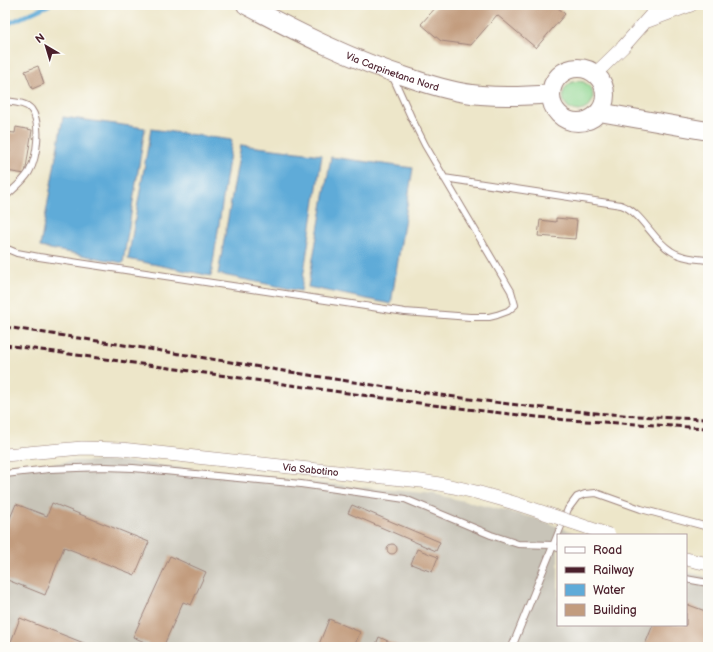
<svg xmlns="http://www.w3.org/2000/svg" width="713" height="652" font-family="'Balsamiq Sans',sans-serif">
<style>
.industrial{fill:#c8c4b8}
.green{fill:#8ed590;stroke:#6c7a5e}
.water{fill:#5fabd8;stroke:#546582}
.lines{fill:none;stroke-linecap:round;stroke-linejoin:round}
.stream{stroke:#5fabd8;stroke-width:4.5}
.building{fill:#c29c7e}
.lane-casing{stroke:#9c827a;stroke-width:8}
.street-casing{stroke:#9c827a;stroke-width:14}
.secondary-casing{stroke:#9c827a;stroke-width:20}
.lane{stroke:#fff;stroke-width:6}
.street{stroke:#fff;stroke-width:13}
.secondary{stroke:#fff;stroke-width:18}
.rail{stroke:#4a1f2b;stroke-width:3;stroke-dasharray:6 3;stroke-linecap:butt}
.street-bridge-casing{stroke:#9c827a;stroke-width:14;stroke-linecap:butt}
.street-bridge{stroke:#fff;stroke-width:13}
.labels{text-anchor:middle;stroke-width:4;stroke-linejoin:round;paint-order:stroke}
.street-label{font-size:10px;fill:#4a1f2b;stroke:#fdfcf7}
</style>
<rect width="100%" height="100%" fill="#fdfcf7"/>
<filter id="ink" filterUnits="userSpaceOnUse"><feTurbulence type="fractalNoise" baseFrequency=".025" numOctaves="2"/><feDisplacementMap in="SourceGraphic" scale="8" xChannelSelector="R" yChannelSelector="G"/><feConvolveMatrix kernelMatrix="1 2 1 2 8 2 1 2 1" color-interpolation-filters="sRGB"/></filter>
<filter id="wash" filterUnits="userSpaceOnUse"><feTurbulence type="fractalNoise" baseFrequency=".012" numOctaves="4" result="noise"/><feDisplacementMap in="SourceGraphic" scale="16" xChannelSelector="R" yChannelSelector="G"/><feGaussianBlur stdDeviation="0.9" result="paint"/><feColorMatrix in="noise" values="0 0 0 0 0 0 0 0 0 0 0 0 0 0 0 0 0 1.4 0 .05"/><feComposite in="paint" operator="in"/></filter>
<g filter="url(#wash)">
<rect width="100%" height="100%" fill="#ede6c9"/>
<path class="industrial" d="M73,461H122L308,482L434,494L535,518L580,535H558V625H686V572L708,577V647H5V470Z"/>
<path class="green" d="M563 96a15 15 0 1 1 30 0a15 15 0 1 1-30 0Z"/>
<path class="water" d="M63,117L145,128L123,263L40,247Z
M151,129L232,140L211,276L128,259Z
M241,145L322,155L301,291L218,274Z
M331,157L413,168L391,304L308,287Z"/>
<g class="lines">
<path class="stream" d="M5,25L49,5"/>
</g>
<g id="blocks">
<path class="building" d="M438,5H555L565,14L536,48L497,15L471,45L441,41L421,24Z
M38,66L44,84L32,89L25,71Z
M5,118L8,119L6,131H5Z
M16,127L32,130L25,174L6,171L10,150H5V132L15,133Z
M556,218L577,220L575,239L538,236L540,220L556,222Z
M52,503L149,542L135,575L64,547L45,595L5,579V530L16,504L47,516Z
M352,505L440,542L436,551L348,513Z
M387 549a5 5 0 1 1 10 0a5 5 0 1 1-10 0Z
M417,549L438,557L432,572L411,564Z
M170,556L206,572L191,605L183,602L163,647H156L133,637Z
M686,604L708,612V647H644L653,625H686Z
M20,618L94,647H9Z
M329,619L360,632L354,647H318Z
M379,637L401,647H375Z"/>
</g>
</g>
<g filter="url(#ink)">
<use href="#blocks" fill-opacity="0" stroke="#9c827a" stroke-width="1"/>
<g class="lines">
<g class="lane-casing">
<path id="lane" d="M5,101C13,102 25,102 31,109C42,123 37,158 29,172C23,182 13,189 5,197
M444,178L621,205C643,213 651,239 671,251C682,258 696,259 708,260
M5,248L17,253L39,257L405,312L470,317H489L497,315L508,311L515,305L511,291L425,145L411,117L392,75
M5,474L49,469L105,467L133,468L301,484L405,499L491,535L518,544L552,545L558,548
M686,579L708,583
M512,647L568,509L577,497L585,494L596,493L641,509L708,527"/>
</g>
<g class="street-casing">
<path id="street" d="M648,21L691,5
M595,74L623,47L660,5
M686,559L708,564"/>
</g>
<g class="secondary-casing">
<g id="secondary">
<path id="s1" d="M246,5C299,33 352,60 410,78C433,86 456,93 481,95C504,97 528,96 551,94"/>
<circle cx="578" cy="95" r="27"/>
<path d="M599,112L708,131"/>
</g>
</g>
<use href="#lane" class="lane"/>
<use href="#street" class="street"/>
<use href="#secondary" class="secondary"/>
<path class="rail" d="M5,327C100,341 195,356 290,372C429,394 567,416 708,419
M5,345L433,405L519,415L567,420L708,428"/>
<g class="street-bridge-casing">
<g id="street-bridge">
<path id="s2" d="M5,455L82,448L121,449L421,481C485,490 547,514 609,535"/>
</g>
</g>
<use href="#street-bridge" class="street-bridge"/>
</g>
</g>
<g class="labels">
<g class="street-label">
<text dy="4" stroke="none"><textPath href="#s1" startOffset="161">Via Carpinetana Nord</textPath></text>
<text dy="4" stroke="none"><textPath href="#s2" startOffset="307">Via Sabotino</textPath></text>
</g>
</g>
<rect width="713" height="652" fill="none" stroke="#fdfcf7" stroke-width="20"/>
<rect x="557" y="534" width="130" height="92" fill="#fdfcf7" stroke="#b5a4a5"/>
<rect x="565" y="547" width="20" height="6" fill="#ffffff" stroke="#b5a4a5"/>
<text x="593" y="554" font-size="12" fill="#4a1f2b">Road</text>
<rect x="565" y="567" width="20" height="6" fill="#4a1f2b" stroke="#b5a4a5"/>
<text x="593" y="574" font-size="12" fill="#4a1f2b">Railway</text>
<rect x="565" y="584" width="20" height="12" fill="#5fabd8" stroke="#b5a4a5"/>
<text x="593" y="594" font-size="12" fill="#4a1f2b">Water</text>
<rect x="565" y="604" width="20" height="12" fill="#c29c7e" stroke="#b5a4a5"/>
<text x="593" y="614" font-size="12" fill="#4a1f2b">Building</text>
<g transform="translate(46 46) rotate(322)" stroke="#fdfcf7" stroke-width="3" paint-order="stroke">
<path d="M0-3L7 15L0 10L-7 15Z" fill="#4a1f2b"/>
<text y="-6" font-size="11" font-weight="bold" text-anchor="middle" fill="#4a1f2b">N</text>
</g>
</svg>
